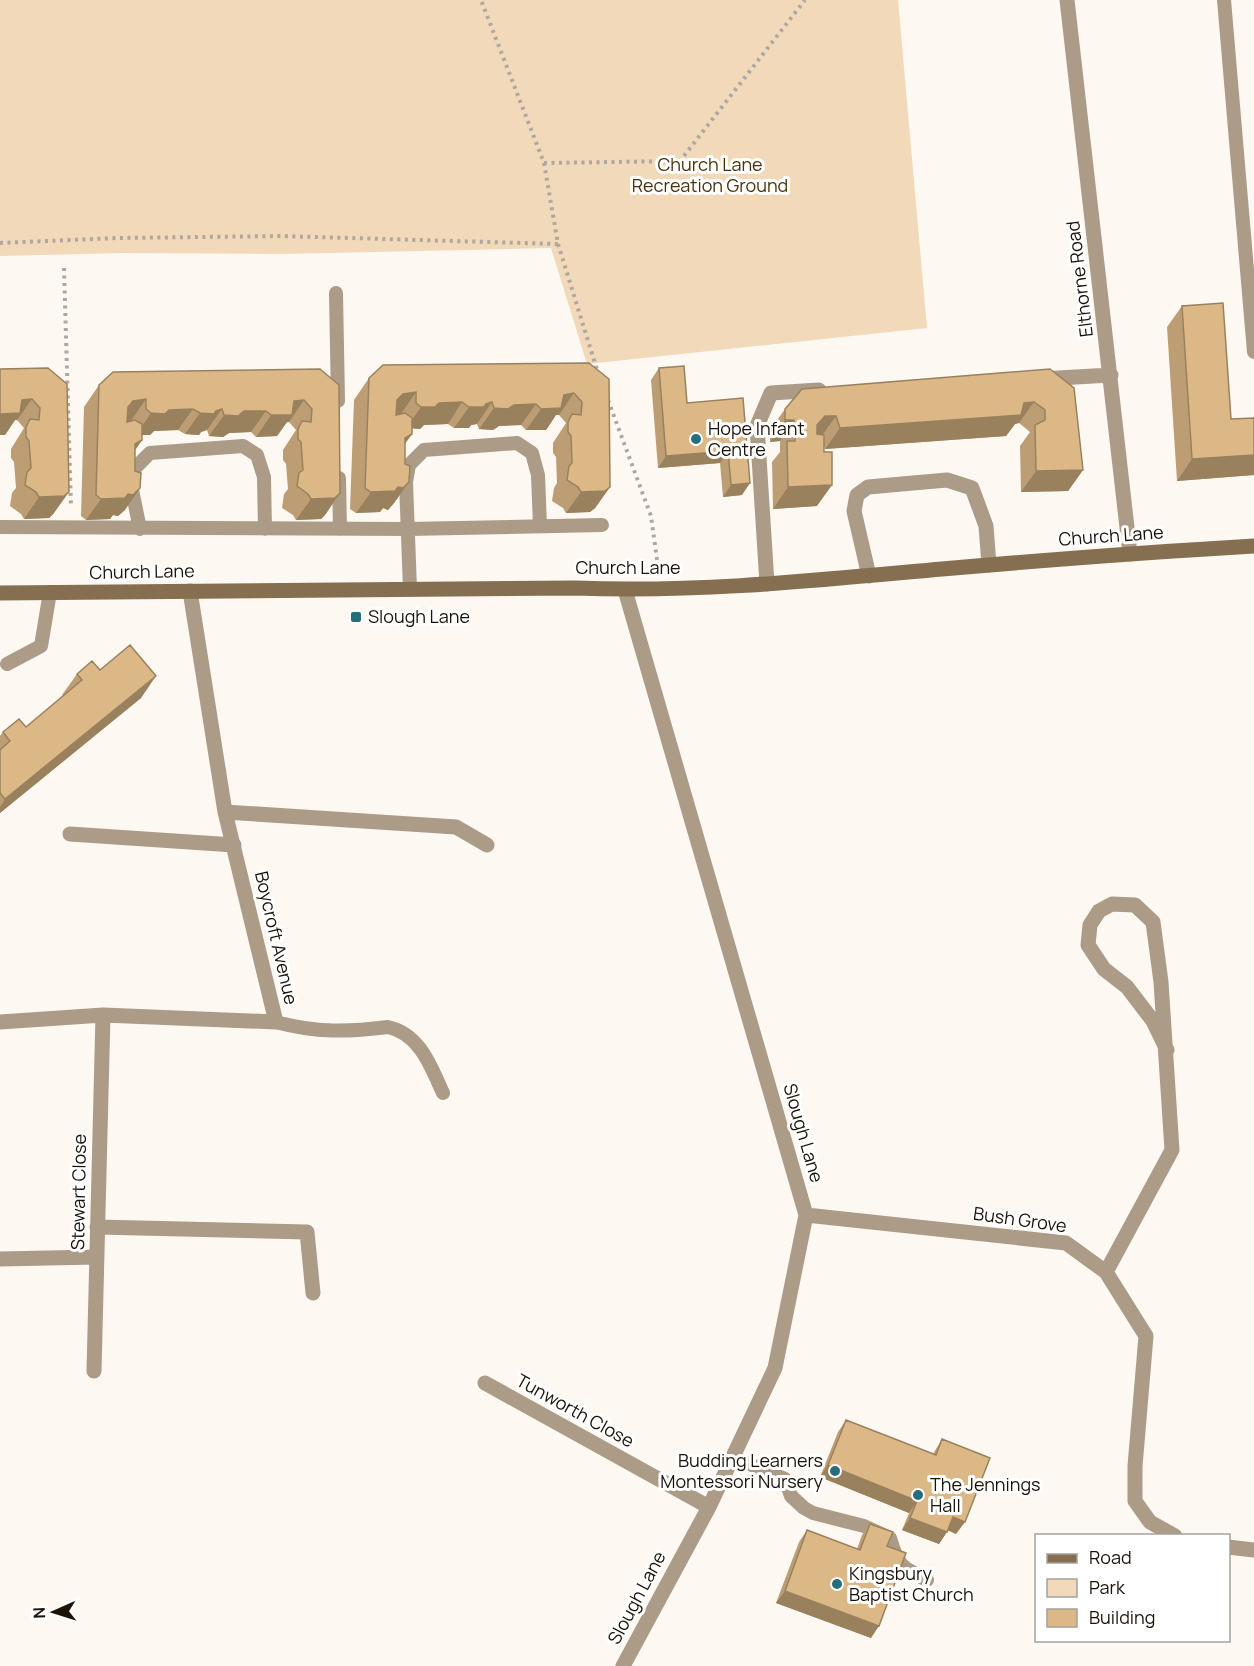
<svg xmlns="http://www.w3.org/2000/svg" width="1254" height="1666" font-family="Manrope,sans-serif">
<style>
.green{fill:#f2d9ba}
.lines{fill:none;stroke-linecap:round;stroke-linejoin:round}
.path{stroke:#aea8a0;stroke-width:4;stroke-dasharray:3 4.5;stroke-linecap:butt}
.lane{stroke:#ac9c87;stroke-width:14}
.street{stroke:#ac9c87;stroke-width:15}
.secondary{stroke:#866f51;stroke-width:15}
.wall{fill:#bd9e74}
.shaded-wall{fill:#9a815e}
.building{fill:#dcb887;stroke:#9a815e;stroke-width:1.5}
.poi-dot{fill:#276e7b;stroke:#fff;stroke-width:2}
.labels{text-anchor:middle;stroke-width:6;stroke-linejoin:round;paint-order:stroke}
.park-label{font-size:18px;fill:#4b320a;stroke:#fff}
.street-label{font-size:18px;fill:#1b1308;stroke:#fff}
.poi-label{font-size:18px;fill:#1b1308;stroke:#fff;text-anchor:start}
</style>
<rect width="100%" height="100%" fill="#fdf8f2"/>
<path class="green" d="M0,0H898L927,328L587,364L551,248L282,254L122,253L0,256Z"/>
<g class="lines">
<path class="path" d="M544,163L680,161L805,0
M0,243L118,238L281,236L558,244L544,163L481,0
M558,244L598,373
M64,268L71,507
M608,400L651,516L658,567"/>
<path class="lane" d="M1224,0L1254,352
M336,293L338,401
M339,478L340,529
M0,527L408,529L602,525
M140,529L131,485L135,468L150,453L243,446L257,455L264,477L265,529
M410,589L406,482L409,465L424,450L517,443L532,453L538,475L540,526
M7,664L41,646L50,592
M276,1022C316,1033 348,1032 388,1027C420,1034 431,1067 443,1093
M733,1457L785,1479L791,1496L804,1508L813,1513L864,1526L890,1538C898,1566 901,1567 927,1580"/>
<path class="street" d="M1067,0L1130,554
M1041,379L1111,375
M869,576L854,511L857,495L868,487L947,480L972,488L986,526L989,565
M767,584L757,426L771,393L819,390
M225,812L456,827L487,845
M70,834L234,845
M0,1022L103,1015L276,1022L225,812L190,591
M806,1215L1066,1243L1106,1272L1146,1336L1135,1466V1501L1150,1522L1175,1536
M97,1227L307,1232L313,1293
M0,1259L97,1257
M1106,1272L1172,1150L1161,982L1153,922L1135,905L1112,904L1099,911L1090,925L1088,945L1104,969L1127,987L1153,1021L1167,1050
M94,1371L103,1015
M485,1383L709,1507
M1228,1547L1254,1550
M623,1666L709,1507L775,1368L806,1215L625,590"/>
<path class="secondary" d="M0,593L575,588C698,593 820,580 942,569C1046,560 1150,552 1254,546"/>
</g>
<path class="wall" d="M1182,306L1231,419L1254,418V475L1177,481L1167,327Z
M589,363L610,487L595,508L590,512L566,513L563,508L552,501L554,488L557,483L556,457L553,453V443L566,423L559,415H556L546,430H526L521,425L499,426L493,430L479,429L477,424L471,425L469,428H454L448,424L424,425L420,429L412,428V434L405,443V464L409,482L394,503L388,510L383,508L380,512L356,513L350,509L354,400L369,378Z
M48,368L54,513L49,518L24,519L21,514L10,506L12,493L16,488L14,462L11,458V449L24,428L17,420H15L5,435H0V369Z
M659,368L687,403L743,398L742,495L723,497L720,463L658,468L651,380Z
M320,369L340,493L325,515L321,519L296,520L293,515L282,508L284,494L288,489L286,464L283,460V450L296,430L289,422H287L277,436L256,437L251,432L229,433L223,437L209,436L207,430L201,432L199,435L185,434L178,430L154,431L150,435H142V440L135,450L125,510L118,516L113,515L110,519L86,520L81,516L84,407L99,385Z
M1050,369L1083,470L1068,491L1021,492L1020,446L1030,432L1019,423L1015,424L1006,436L825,449L824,445L817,506L773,509L772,462L780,452V441L770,442V430L785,409Z
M100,670L141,698L0,813V736L3,732L26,727L63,696L62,695L77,674Z
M846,1420L933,1454L942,1439L956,1534L948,1530L939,1544L902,1530L909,1513L820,1477L838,1432Z
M870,1524L887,1546L871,1638L776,1603L799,1542L807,1530L857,1549L862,1535Z"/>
<path class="shaded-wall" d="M416,392L401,414L388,415L397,400L403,394Z
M574,393L559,415H556L546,430H526L541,409L564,395Z
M32,399L17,420H15L5,435H0V414L22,400Z
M146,399L131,421L118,422L128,407L133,401Z
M304,400L289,422H287L277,436L256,437L271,415L294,401Z
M462,402L448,424L424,425L420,429L406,428L421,407L439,403Z
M492,402L477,424L471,425L469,428H454L469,407Z
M1034,402L1019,423L1015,424L1006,436L825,449L840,428Z
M536,404L521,425L499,426L493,430L479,429L494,408L514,405Z
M193,409L178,430L154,431L150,435H136L151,413L169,410Z
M222,409L207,430L201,432L199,435L185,434L200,413Z
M244,411H266L251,432L229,433L223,437L209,436L224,415Z
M825,416H836L821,437L802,446L817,425Z
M785,420H794L780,441L770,442Z
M412,434L397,455L405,438Z
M142,440L127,462L135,444Z
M728,451L720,463L658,468L666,456Z
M1254,455V475L1177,481L1192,459Z
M1083,470L1068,491L1021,492L1036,471Z
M409,482L394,503L388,510L383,508L380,512L356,513L371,492L398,487Z
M750,483L742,495L723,497L731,485Z
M832,485L817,506L773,509L788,487Z
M610,487L595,508L590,512L566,513L581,492Z
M140,488L125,510L118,516L113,515L110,519L86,520L101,499Z
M69,492L54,513L49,518L24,519L39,497Z
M340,493L325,515L321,519L296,520L311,499Z
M156,676L141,698L0,813V807L5,799Z
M828,1465L917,1501L909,1513L820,1477Z
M953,1517L965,1522L956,1534L945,1529Z
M910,1518L947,1532L939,1544L902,1530Z
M785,1591L879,1626L871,1638L776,1603Z"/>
<path class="building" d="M1223,303L1231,419L1254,418V455L1192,459L1182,306Z
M589,363L609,379L610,487L605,491L581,492L578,487L567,480L569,466L572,463L571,436L568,432V422L572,414L581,415L582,402L574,393L564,395L561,408L541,409L536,404L514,405L508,409L494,408L492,402L486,404L484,407H469L462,402L439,403L435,407H421L416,403V392L403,394L397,400L396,415L405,413L412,418V434L405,438V464L410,466L409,482L403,488L398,487L395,491L371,492L365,488L369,378L383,365Z
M684,366L687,403L743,398L750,483L731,485L728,451L666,456L659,368Z
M48,368L67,384L69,492L64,496L39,497L36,492L25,485L27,472L31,468L29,441L26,437V427L30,419L39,420L40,408L32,399L22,400L20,413L0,414V369Z
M320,369L339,385L340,493L335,498L311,499L308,494L297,486L299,473L303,470L301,442L298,439V429L302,421L311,422L312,409L304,400L294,401L292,415H271L266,411H244L238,416L224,415L222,409L216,411L214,414L200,413L193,409L169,410L165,414L151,413L146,409V399L133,401L128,407L127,422L135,420L142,424V440L135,444V471L141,473L140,488L133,495L128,494L125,498L101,499L96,495L99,385L113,372Z
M1050,369L1074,388L1083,470L1036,471L1035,425L1045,420V410L1034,402L1024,403L1021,415L840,428L836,416H825L817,425V434L824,435V452H832V485L788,487L787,441H795L794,420H785V409L802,389Z
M130,645L156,676L5,799L0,793V750L10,741L3,732L19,719L26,727L82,680L77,674L92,661L100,670Z
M846,1420L936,1455L942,1439L990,1458L965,1522L953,1517L947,1532L910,1518L917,1501L828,1465Z
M870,1524L893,1532L887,1546L906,1553L879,1626L785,1591L807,1530L860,1550Z"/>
<g class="poi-dot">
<circle cx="696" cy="439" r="6"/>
<rect x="350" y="611" width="12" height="12" rx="3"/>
<circle cx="835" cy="1471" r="6"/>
<circle cx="918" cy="1495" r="6"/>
<circle cx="837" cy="1584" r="6"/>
</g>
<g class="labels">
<g class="park-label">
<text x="710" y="171">Church Lane<tspan x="710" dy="21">Recreation Ground</tspan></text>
</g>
<g class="street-label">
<text transform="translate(1080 279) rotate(-97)" y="6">Elthorne Road</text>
<text transform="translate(1111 536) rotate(-4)" y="6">Church Lane</text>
<text x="628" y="574">Church Lane</text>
<text transform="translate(142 572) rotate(-1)" y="6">Church Lane</text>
<text transform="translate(276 938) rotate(77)" y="6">Boycroft Avenue</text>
<text transform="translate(803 1133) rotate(74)" y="6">Slough Lane</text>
<text transform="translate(79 1192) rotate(-89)" y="6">Stewart Close</text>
<text transform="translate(1020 1220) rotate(8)" y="6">Bush Grove</text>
<text transform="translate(575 1411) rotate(29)" y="6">Tunworth Close</text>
<text transform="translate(637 1598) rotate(-62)" y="6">Slough Lane</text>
</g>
<g class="poi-label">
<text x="708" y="435">Hope Infant<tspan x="708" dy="21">Centre</tspan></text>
<text x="368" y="623">Slough Lane</text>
<text x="823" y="1467" text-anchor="end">Budding Learners<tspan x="823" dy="21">Montessori Nursery</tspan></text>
<text x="930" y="1491">The Jennings<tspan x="930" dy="21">Hall</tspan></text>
<text x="849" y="1580">Kingsbury<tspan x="849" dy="21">Baptist Church</tspan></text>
</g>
</g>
<rect x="1035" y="1534" width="195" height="108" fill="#ffffff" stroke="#a4a19c" stroke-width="1.5"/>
<rect x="1047" y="1554" width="30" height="9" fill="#866f51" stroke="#a4a19c" stroke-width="1.5"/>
<text x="1089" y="1564" font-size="18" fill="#1b1308">Road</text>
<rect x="1047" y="1579" width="30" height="18" fill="#f2d9ba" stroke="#a4a19c" stroke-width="1.5"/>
<text x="1089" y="1594" font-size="18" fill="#1b1308">Park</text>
<rect x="1047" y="1609" width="30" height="18" fill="#dcb887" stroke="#a4a19c" stroke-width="1.5"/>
<text x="1089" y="1624" font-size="18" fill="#1b1308">Building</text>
<g transform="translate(54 1612) rotate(267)" stroke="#ffffff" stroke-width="4.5" paint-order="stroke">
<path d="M0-4.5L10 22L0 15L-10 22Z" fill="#1b1308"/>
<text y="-9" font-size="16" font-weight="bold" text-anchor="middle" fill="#1b1308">N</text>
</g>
</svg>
